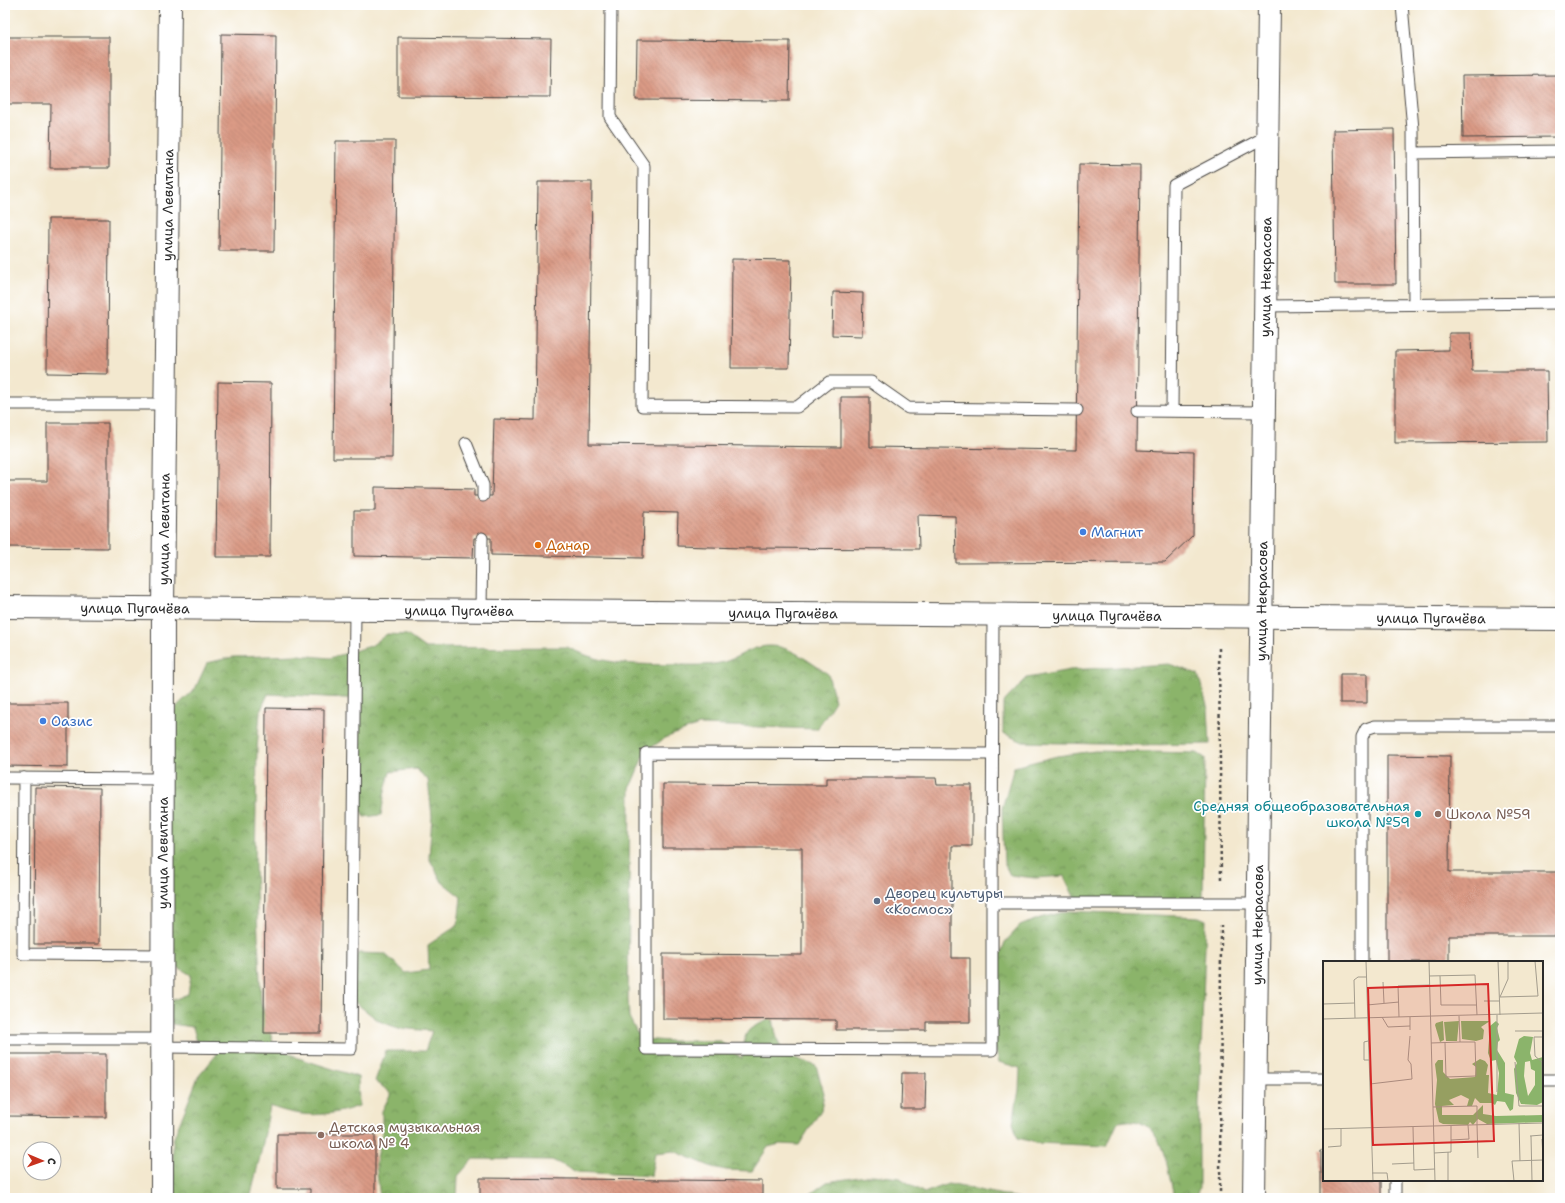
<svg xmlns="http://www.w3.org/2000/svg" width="1565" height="1203" font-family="'Shantell Sans',sans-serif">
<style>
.forest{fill:url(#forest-crowns);stroke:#5b704b}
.building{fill:url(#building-back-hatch)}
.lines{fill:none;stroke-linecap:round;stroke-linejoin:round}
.service-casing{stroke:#494744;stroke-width:13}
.minor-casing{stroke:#494744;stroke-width:24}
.path{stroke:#494744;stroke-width:2.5;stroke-dasharray:3 3;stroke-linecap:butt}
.service{stroke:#fff;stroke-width:11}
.minor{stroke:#fff;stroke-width:22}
.shop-dot{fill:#3f7fe0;stroke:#fff;stroke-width:1.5}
.food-dot{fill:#e8710a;stroke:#fff;stroke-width:1.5}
.culture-dot{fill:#0f9aa8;stroke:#fff;stroke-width:1.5}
.education-dot{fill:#8d6e63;stroke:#fff;stroke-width:1.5}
.service-dot{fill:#5c6f8a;stroke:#fff;stroke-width:1.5}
.labels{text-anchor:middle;stroke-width:3.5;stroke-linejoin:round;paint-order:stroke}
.street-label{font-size:14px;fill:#2b2b2b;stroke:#fff}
.shop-label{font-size:14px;fill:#366cbe;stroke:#fff;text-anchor:start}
.food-label{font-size:14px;fill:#c56008;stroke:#fff;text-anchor:start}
.culture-label{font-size:14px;fill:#0d838f;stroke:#fff;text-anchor:end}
.education-label{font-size:14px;fill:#785e54;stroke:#fff;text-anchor:start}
.service-label{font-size:14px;fill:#4e5e75;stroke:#fff;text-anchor:start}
.inset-road{fill:none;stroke:#a39c8d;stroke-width:1}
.view{fill:#d62828;fill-opacity:0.15;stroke:#d62828;stroke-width:2}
.inset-edge{fill:none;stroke:#2b2b2b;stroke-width:2}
</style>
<defs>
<pattern id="forest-crowns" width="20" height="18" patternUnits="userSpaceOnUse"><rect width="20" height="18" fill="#8bb46b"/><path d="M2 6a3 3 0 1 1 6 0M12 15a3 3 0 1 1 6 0" fill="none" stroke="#729358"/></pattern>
<pattern id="building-back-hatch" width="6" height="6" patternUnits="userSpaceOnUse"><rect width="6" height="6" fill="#da9a85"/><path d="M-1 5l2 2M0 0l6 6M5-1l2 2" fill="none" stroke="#b17e6d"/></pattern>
</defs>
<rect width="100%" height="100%" fill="#fff"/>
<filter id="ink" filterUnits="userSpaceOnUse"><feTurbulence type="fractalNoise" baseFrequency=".025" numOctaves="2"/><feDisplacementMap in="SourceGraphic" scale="8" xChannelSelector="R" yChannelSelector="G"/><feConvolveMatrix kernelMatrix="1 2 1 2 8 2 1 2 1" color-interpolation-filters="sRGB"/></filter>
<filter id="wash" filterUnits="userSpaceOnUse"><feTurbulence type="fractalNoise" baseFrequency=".012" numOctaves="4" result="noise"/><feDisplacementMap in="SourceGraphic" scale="16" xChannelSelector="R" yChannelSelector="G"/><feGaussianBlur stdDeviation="0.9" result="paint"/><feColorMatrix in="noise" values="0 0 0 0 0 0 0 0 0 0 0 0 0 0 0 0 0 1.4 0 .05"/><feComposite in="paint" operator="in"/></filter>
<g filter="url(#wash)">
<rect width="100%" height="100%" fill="#f3e8cf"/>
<path class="forest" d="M387,634L407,635L425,648L567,647C604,666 636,664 677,665C690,665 706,666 720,663C743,658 751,642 780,647C797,651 814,665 828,674L835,701L817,729L699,725L665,738L645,752L630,788L628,1000L629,1017L640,1039L670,1041H720L742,1059C746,1028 743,1031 773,1018C779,1056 782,1053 816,1066L824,1093L821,1110L799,1145L780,1144L768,1147L752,1171L726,1170L712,1167L674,1151L655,1153L651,1176L577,1172L552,1160L473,1159L458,1176L457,1198H380L376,1164L382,1132V1111L391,1093L375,1081L386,1051H425L432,1031L398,1028L379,1021L352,1000L348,974L358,953L385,954L406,973L429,970L428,945L458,925L461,897L442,882L429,858L432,816L428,780L416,769L390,772L385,791L381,815L364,817L354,794L359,726L363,699L268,694L260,712L257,749L255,867L261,1003L274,1044L298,1058L358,1077L359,1106C328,1117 300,1118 270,1106L262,1148L250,1198H173V1140L198,1077L217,1054L197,1042L193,1027L172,1024L166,1003L188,994L191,975L176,966L165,954L168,723L178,705L195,689L207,663L233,657L298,655L330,658L371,646Z
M1169,664L1198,674L1208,709L1210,744L1136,745L1023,742L1003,733V703L1027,678L1070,670Z
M1095,751L1197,753L1205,758L1203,897L1194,904L1077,903L1064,876L1035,878L1010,875L1004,863L1002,809L1014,767L1057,756Z
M1068,911L1199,917L1206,920L1199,1103V1187L1196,1198H1174C1169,1175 1164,1125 1134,1121C1129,1120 1123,1122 1118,1122L1107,1146L1036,1143L1018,1138L1013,1123L1019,1090L1020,1068L999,1062L993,1038L995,971L1005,942L1020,926L1040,918Z
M872,1175L900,1178L924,1193L948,1184L1019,1198H805L827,1182Z"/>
<g id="blocks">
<path class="building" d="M221,34L276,35L274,251H219Z
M5,37H109V168H50L51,104H5Z
M398,37L551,39L550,97L398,96Z
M637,40L790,41L789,101L636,100Z
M1560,75V137L1463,138L1462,76Z
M1394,129L1396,284H1335L1333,130Z
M336,141H395L392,458H333Z
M1079,164L1140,165L1137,450L1194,452L1193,535L1165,562L956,563L955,516L918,515L919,549L743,548L677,546L678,513L644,512L643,558L491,555V538H474L473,558L354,556V511H375V487L474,489V496H492L494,419L535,420L538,182H592L589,444L841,447V397H870V447L1076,450Z
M48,219H109L108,374L47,373Z
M732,259L791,260L789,368H731Z
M833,292L863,293L862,336L832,335Z
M1449,333H1471L1472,371H1547L1548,442L1395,443V351L1449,350Z
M218,382L271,383L270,557H216Z
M47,423H108V548L5,547V481H47Z
M1340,674H1367V703H1340Z
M5,703H68V767L5,766Z
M266,708L324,709L321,1033H264Z
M1387,755L1450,756L1449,872H1560V936H1449V962H1387Z
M826,778H936L937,785H972V846H952V958H970V1022H926V1030H836V1020L663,1019V954L802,955V848H663V784L826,785Z
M35,787L100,788L99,944H34Z
M5,1054H106V1117L5,1116Z
M902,1073H926L925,1109H901Z
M277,1134H375V1198H310V1189H277Z
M1321,1150H1324V1180H1381V1198H1321Z
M480,1178L762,1181V1198H480Z"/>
</g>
</g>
<g filter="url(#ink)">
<use href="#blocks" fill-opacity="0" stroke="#494744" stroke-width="1"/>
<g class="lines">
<g class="service-casing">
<path id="service" d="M611,5L610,117L644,166L642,406L797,407L829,382H871L908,408L1077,410
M1402,5L1413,129L1414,304
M1413,153L1560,151
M1265,306L1560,303
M5,404H165
M1137,411L1264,412
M1172,411L1174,185L1267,136
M466,443L483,485V496
M481,610L482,538
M993,614L992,903H1258
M5,778L163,779
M24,778L23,954L162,955
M992,903V1050L646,1049V753L992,754
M1362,962V737L1366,729L1375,726H1560
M5,1039H162
M163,1047L351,1049L355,609
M1256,1079H1324
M1542,1080H1560
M1395,1198V1180"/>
</g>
<g class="minor-casing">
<g id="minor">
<path id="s1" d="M5,607L1560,619"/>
<path id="s2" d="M162,1198L163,607L170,5"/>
<path id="s3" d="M1254,1198L1269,5"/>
</g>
</g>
<path class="path" d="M1219,648L1221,882
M1220,1198L1221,925"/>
<use href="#service" class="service"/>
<use href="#minor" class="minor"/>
</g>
</g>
<g class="shop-dot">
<circle cx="1083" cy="532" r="4"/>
<circle cx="43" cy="721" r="4"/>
</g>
<circle class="food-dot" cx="538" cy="545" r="4"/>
<circle class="culture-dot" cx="1418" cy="814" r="4"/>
<g class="education-dot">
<circle cx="1438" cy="814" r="4"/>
<circle cx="321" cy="1135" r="4"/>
</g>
<circle class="service-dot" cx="877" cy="901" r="4"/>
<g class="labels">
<g class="street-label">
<text dy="5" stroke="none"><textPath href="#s2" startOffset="993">улица Левитана</textPath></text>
<text dy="5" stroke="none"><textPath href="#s3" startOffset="921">улица Некрасова</textPath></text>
<text dy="5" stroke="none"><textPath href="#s2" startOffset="669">улица Левитана</textPath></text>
<text dy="5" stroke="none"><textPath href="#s3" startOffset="597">улица Некрасова</textPath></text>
<text dy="5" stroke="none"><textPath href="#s1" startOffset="130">улица Пугачёва</textPath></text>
<text dy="5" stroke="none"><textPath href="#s1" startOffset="454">улица Пугачёва</textPath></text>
<text dy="5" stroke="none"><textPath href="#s1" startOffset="778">улица Пугачёва</textPath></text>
<text dy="5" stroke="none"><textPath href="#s1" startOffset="1102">улица Пугачёва</textPath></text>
<text dy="5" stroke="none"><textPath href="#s1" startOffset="1426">улица Пугачёва</textPath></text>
<text dy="5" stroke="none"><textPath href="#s2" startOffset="345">улица Левитана</textPath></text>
<text dy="5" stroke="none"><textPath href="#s3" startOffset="273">улица Некрасова</textPath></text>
</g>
<g class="shop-label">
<text x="1091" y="537">Магнит</text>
<text x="51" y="726">Оазис</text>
</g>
<g class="food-label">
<text x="546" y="550">Данар</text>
</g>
<g class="culture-label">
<text x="1410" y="811">Средняя общеобразовательная<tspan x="1410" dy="16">школа №59</tspan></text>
</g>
<g class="education-label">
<text x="1446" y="819">Школа №59</text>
<text x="329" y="1132">Детская музыкальная<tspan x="329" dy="16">школа № 4</tspan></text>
</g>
<g class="service-label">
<text x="885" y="898">Дворец культуры<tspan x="885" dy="16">«Космос»</tspan></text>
</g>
</g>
<g transform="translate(1323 961)">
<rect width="220" height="220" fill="#f3e8cf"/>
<path d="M120,60L121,79L117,81L112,64L113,62ZM136,60L134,80H123L121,61ZM138,60H167L158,66L161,69L160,78L153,80L139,78ZM173,60L176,63L174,67L177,79L175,81L174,89L182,102V132L191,134L190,148L187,150L182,141L174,140L172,144L169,142H157L152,137L149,145H144L146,138L138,134L126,139L131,144L119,145V154H150L160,144V153L173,155L220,154V161L164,163L155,158L150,164L147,161L145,164L120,163L116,161L112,143L114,119L112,103L115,99H120V111L127,118L152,116L153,106L149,103L157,98L162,100L165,104L163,114H166L165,132L174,134L176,112L173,99L168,100L165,92L167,65ZM201,75L210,76L207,92L209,99L220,96V141L214,144L198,143L193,132L191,108L194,102L191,96L196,78ZM207,100L208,108L212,110V124L205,135L201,115L202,101Z" fill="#8bb46b" fill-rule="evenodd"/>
<path class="inset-road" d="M43,0L50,220M106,0L112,220M175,0L177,54M106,15L152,14L154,54M117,15L118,44H153M60,21L61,42M177,36L215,35L212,0M177,36L185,18V0M161,40H177M0,43L32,42M44,44L76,41M174,54V131M59,56L65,66L87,65M76,56L75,25L107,24M87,56V69M32,57L31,19L35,16H44M0,58L220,52M192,70H220M45,80L41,81V99H46M108,82L137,81L136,55M122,82L123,116L153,115L152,81H137M192,101L196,145H220L219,101M219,101L212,95L211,76H220M47,123L89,118L88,103L85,99L87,75M110,146L154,145V164M196,162L197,200M154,164L155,197M90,166L91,209L112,208M0,168L220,162M207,175L220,174M208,175L209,220M219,178L220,197M128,179L146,178L145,164M5,186L18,185V168M125,191V220M111,192L128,191V165M69,203L91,202M49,212H64L65,220M191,220L189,200L220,199"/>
<path class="view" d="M165,23L171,180L50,184L45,27Z"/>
<rect width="220" height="220" class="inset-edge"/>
</g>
<rect width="1565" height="1203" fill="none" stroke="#fff" stroke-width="20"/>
<g transform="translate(42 1161) rotate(92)"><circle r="19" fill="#ffffff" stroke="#aaaaaa"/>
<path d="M0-3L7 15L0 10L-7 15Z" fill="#c8321e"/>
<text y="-6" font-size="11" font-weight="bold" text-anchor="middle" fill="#2b2b2b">С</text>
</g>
</svg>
